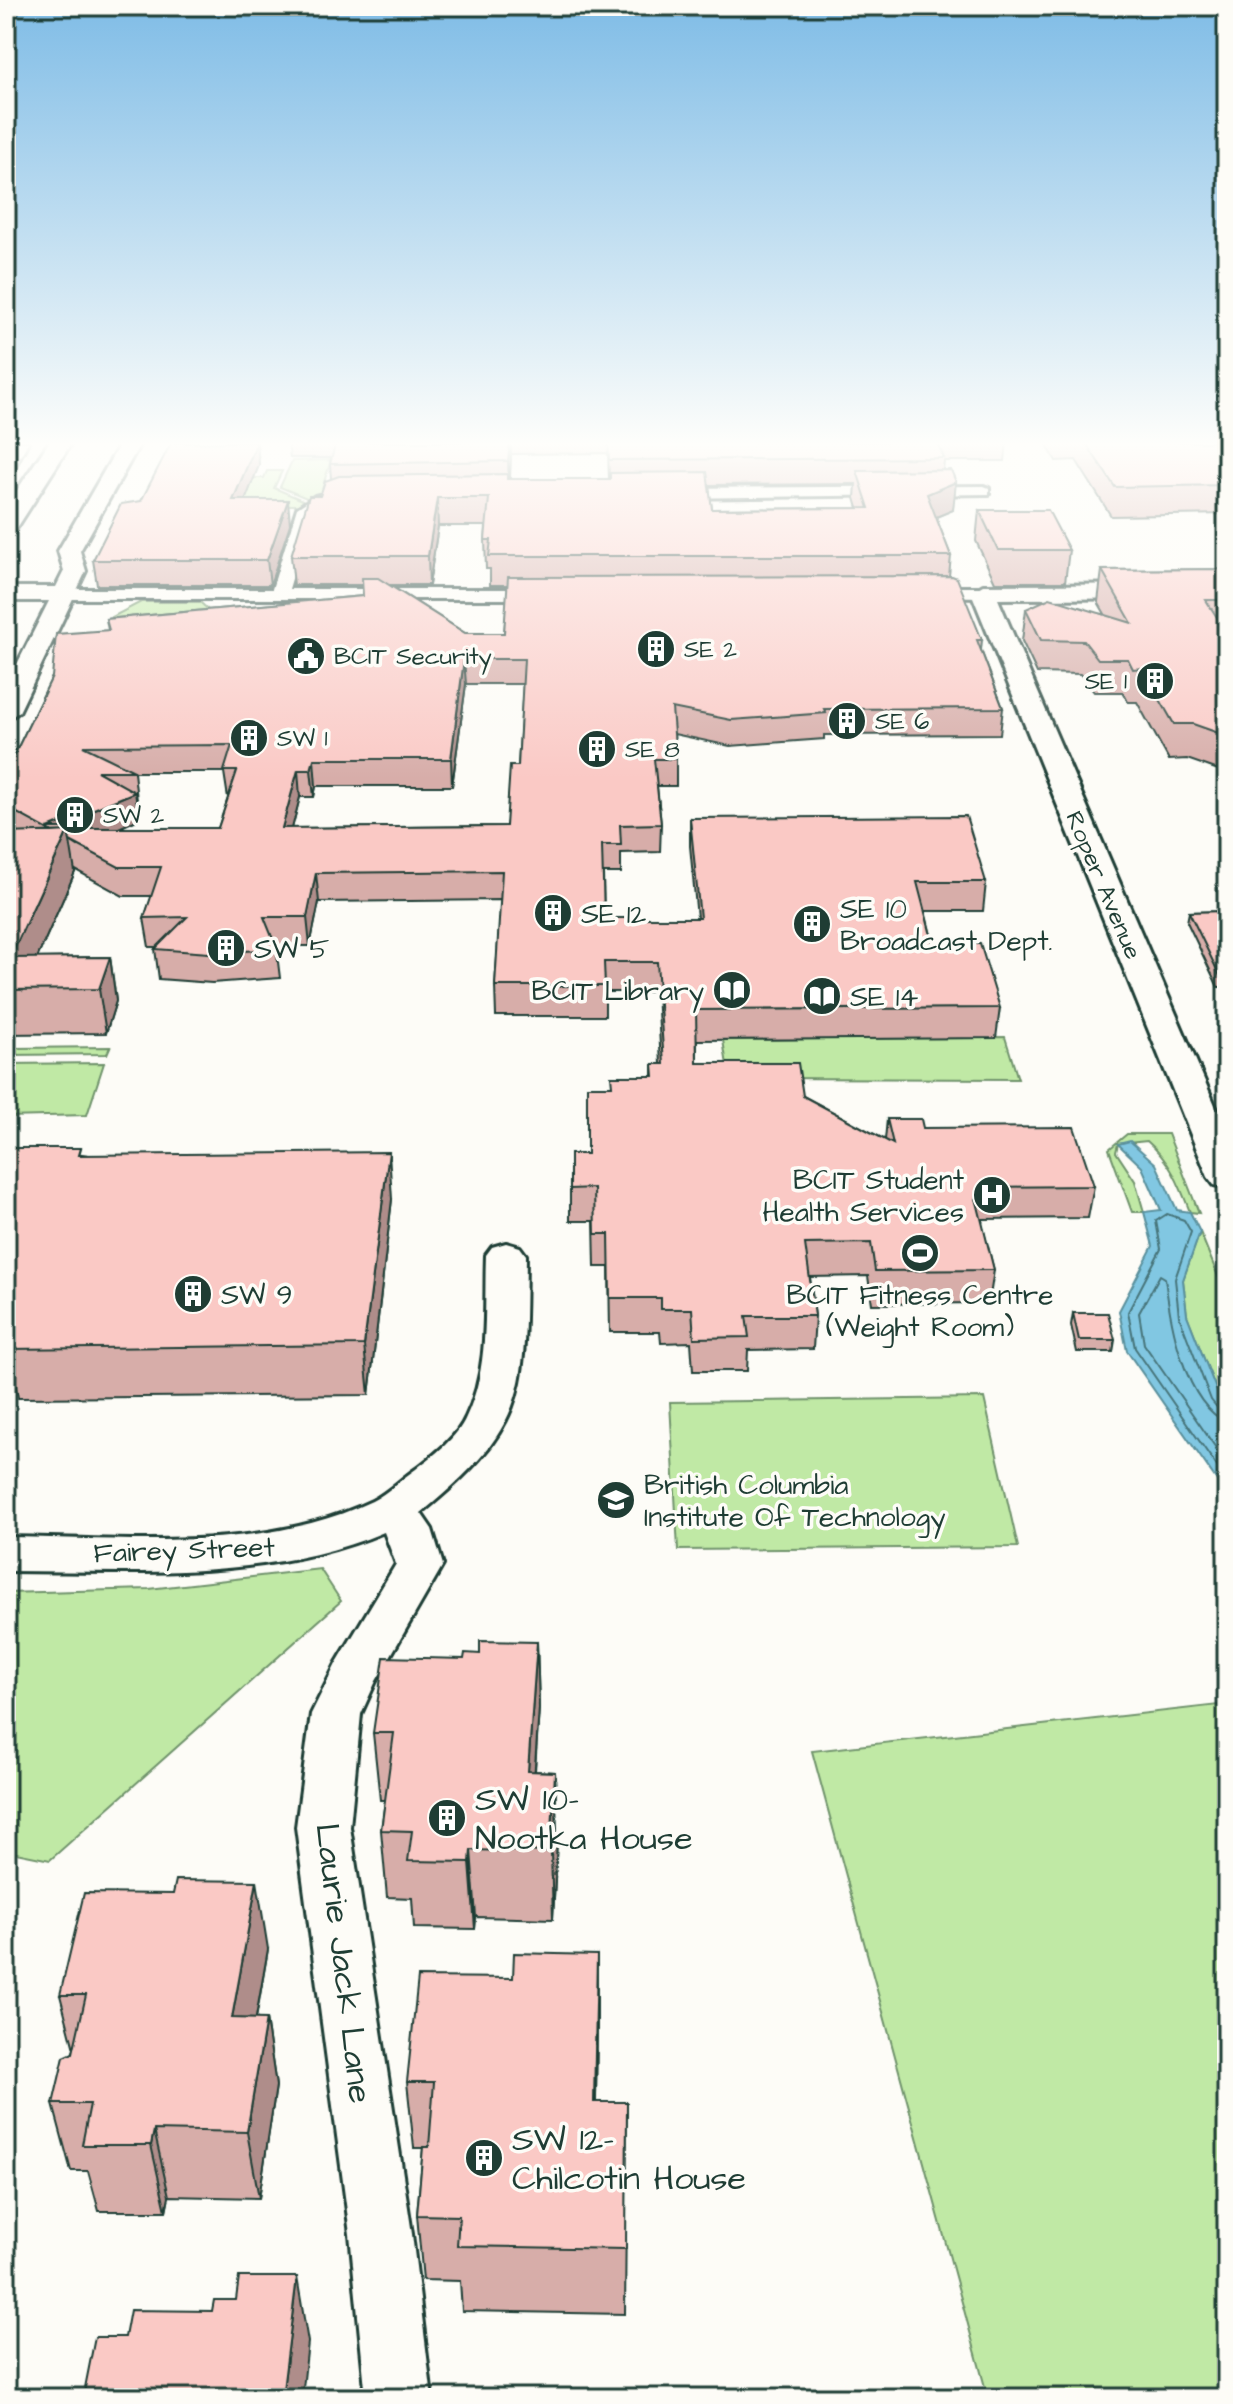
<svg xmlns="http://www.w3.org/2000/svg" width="1233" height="2404" font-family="'Architects Daughter',sans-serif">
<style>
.green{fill:#c0e9a5;stroke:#70936c;stroke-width:2}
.water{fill:#81c7e2;stroke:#5a909c;stroke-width:2}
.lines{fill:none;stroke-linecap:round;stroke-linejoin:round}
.shore{stroke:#46747a;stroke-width:2}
.pedestrian-casing{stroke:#1f3d34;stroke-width:6}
.minor-casing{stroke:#1f3d34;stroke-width:6}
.secondary-casing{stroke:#1f3d34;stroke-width:6}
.pedestrian{fill:#fdfcf7;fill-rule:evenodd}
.minor{fill:#fdfcf7;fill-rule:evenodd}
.secondary{fill:#fdfcf7;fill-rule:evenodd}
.wall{fill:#d7ada9;stroke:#1f3d34;stroke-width:2;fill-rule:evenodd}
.shaded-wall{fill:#af8d8a;stroke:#1f3d34;stroke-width:2}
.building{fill:#fac9c5;stroke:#1f3d34;stroke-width:2;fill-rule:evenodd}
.labels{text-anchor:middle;stroke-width:7;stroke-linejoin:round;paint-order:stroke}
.far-poi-label{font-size:24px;fill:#1f3d34;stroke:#fdfcf7;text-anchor:start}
.far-street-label{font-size:24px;fill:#1f3d34;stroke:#fdfcf7}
.poi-label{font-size:28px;fill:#1f3d34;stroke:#fdfcf7;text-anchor:start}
.street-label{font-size:28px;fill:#1f3d34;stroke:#fdfcf7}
.near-poi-label{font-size:34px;fill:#1f3d34;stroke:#fdfcf7;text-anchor:start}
.near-street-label{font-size:34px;fill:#1f3d34;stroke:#fdfcf7}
</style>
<rect width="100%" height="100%" fill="#fdfcf7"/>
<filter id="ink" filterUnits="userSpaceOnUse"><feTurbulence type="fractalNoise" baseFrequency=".0125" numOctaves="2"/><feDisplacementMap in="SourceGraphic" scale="16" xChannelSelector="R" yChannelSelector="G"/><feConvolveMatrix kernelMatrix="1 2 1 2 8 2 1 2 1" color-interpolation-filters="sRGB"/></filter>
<g filter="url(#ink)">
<path class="green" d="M331,460L324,482L341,488L309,499L280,487L292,461Z
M267,471H282L274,488L305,501L300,505H244L250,478H264Z
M141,602H200L224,625L116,635L112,617Z
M1005,1037L1018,1079L729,1078L723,1040Z
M110,1047L107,1054L9,1055L12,1048Z
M104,1063L87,1115L6,1117V1064Z
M1127,1134H1168L1199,1213L1190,1212C1179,1183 1170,1161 1147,1141L1118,1144L1116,1152L1135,1181L1144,1212H1132L1109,1149Z
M1200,1232L1227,1298V1407L1219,1397L1187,1315L1183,1280Z
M984,1398L1018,1547L678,1550L670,1402Z
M320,1569L341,1601L50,1860L6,1851V1593L149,1589Z
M1227,1704V2398H988L812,1751Z"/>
<path class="water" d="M1130,1141L1156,1164L1177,1210L1190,1212L1200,1232L1183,1280L1187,1315L1219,1397L1227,1407V1495L1127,1351L1119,1311L1153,1246L1144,1212L1161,1210L1142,1167L1118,1144Z"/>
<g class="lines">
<path class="shore" d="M1227,1412L1219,1410L1211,1400L1179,1316L1175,1279L1191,1232L1184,1220L1167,1214L1156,1221L1161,1249L1128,1312L1135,1348L1227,1481
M1227,1422C1184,1404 1170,1321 1165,1278L1160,1275L1139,1313L1144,1344L1227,1464"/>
<g class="pedestrian-casing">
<path id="pedestrian" d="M984,486L989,488V494L673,498L665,493L673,488Z
M339,490L347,495L344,498L312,510L289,589H542L551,594L542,599H64L55,594L64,589H272L297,508L315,496Z
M924,587H983L992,592L983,597L918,596L915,592Z"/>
</g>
<g class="minor-casing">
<path id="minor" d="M121,442H141L80,551L86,571L19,712L6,720V686L49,601H6V587H56L64,571L58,551Z
M1227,584V598L998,599L1227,1133V1188L1214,1185L1208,1177L971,592L983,585Z
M506,1243L520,1247L526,1255C524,1389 531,1424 421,1513L432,1529L443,1565L376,1681L361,1714L350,1827L412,2234L432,2398H366L350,2234L296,1827L311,1714L336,1664L396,1564L384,1532C265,1582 132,1571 6,1571V1537C125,1538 261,1554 372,1501C388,1493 401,1479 416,1469C434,1455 457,1438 466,1417C490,1368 484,1308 486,1255L492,1247Z"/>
</g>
<g class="secondary-casing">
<path id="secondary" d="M6,442H28L14,468L6,470Z
M49,442H72L15,531L6,534V507Z"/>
</g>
<use href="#pedestrian" class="pedestrian"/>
<use href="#minor" class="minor"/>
<use href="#secondary" class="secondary"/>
</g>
<path class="wall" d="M257,442L259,465L245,500L290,524L270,585H97L93,560L141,501Z
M288,442H1007L1005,461H944L943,470L953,510L936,517L951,556L949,576L982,640L981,650L1003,708L1000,734L824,735V739L730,746L674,734L676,759V786H657L661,824L660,852L621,853V873H603L604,918H697L690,846V818L986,882L983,911H925L933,943L1000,1008L996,1038L697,1040V1063L803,1096L885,1140L887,1119L923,1128L1094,1186L1088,1218L983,1219L982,1224L994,1270L989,1303L872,1304L868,1276L810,1277L815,1316L813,1349L748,1350L747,1371H693L691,1342L661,1343L660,1332H610L609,1267H595L594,1221H570V1189L587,1154L611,1086L653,1076V1064H661L657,992H605V1016H496L495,986L501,900L319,902L310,946H276L280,978L212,983L159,979L155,949L158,947H149L144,918L152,896H123L74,869L75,872L37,958L110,957L116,1001L106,1033L6,1034V833H8L6,832V772L52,677L108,630L106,619L363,596V585H294L291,556L320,496L331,479L330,464L331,458H290ZM608,453L609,479H510L511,454ZM856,484L855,498L858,508L712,509L709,485ZM438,526H486L485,540L486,569H490V585H508L504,633H465L390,585H429ZM466,684H523L518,766L506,826L292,828L300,797H314L316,786H452ZM134,772H224L228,798L218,828H119L139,819Z
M1045,442H1227V514L1111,516L1076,460L1056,461Z
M979,510L1069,550L1065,582H995L976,541Z
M1227,569V773L1187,759L1169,760L1137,702H1128L1123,692H1094L1080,674L1037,673L1022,641L1026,609L1105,614L1098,602L1102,570Z
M1227,911V987H1218L1187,922L1189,912Z
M6,1148L82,1154L392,1199L369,1395L18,1398L13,1372H6Z
M1073,1313L1115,1340L1113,1352H1077L1071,1325Z
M537,1642L539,1708L535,1771L555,1772L557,1839L553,1919L476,1917L475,1929L414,1928L412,1898L387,1897L381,1830L385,1800H380L373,1733L464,1659L480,1654Z
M268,1949L256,2019H266L276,2086L259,2198L169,2196L166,2211H99L88,2171H71L53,2104L74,2049L60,1995Z
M597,1955V2022L596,2102H627L625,2314L462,2311L460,2281L423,2280L417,2215L423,2148H414L407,2082L513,1978Z"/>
<path class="shaded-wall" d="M257,442L259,465L236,524L233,500Z
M510,442H511V454L509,486L508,461Z
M956,482L953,510L924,522L927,494Z
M437,498L438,526L429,585L428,556Z
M288,500L290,524L270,585L267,560Z
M464,659L466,684L452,786L451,759Z
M314,759L316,786L314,797L311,770Z
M298,770L300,797L285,856L282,828Z
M135,792L139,819L78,846L70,841L75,872L23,990L10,958L65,838L48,828Z
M316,873L319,902L310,946L307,917Z
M110,957L116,1001L106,1033L99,989Z
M389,1152L392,1199L369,1395L364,1345Z
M537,1642L539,1708L530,1838L528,1771Z
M555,1772L557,1839L553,1919L551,1852Z
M471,1850L476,1917L475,1929L470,1862Z
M257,1881L268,1949L244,2085L232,2018Z
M597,1955V2022L595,2168L594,2102Z
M266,2019L276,2086L259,2198L247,2132Z
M154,2130L169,2196L166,2211L151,2145Z
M297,2277L308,2342L302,2398H282Z"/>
<path class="building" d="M257,442L233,500H288L267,560H93L121,504L141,501L171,443Z
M336,442H510L508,461L330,464Z
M608,442H937L944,458L609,460Z
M1085,442H1227V485L1115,487Z
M951,470L956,482L927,494L951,556H489L491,540H485L489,498H437L428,556H291L309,496H320L325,481L339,476L507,474V479H610V473L707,472L712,509L869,508L857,471Z
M979,510H1048L1069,550H998Z
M1227,569V600H1206L1227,633V736L1193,724H1174L1142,668L1133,669L1128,659H1098L1084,641L1041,640L1026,609L1050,598L1132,623L1102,570Z
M952,576L957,578L982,640H977L1003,708L824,709L826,713L731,720L672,708L676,759H654L661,824L620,825L621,845H602L604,918H700L690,818L966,816L986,882H917L933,943H980L1000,1008L696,1010L697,1063H798L803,1096L893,1144L887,1119H921L923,1128L1074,1127L1094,1186L982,1187L985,1199L976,1198L994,1270L875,1271L871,1243L805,1244L815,1316H746L749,1337L694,1338L692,1309H661V1298H610L609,1234H595L594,1188L570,1189V1154H587V1086H612L611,1076H654L653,1064H664L657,962H604L605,986H495L502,871L316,873L307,917H264L277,949L209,953L155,949L187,917L144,918L161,867H119L70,841L68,831L52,832L6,807V786H8L6,784V772L52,677L56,634L109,630L106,619L363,596L362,578H378L465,633H504L508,577ZM464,659H524L518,766H510L506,826L282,828L298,770H311L314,759H451ZM232,745L224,771H237L218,828H48L135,792L97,771H134L83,746Z
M68,831L10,958L110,957L99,989L6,990V833Z
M1227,911V976H1220L1189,912Z
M6,1148H81L79,1155L389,1152L364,1345L8,1349L16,1323H6Z
M1073,1313H1108L1115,1340H1079Z
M480,1641L537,1642L528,1771L555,1772L551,1852L471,1850L470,1862L408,1861L412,1831L381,1830L394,1733H373L384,1657L464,1659L465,1653L480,1654Z
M176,1880L257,1881L232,2018L266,2019L247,2132L154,2130L151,2145H82L90,2104H53L64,2057L73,2053L86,1995H60L84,1893L173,1894Z
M514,1953L597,1955L594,2102H627L626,2249L457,2246L459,2216L417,2215L423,2147H429L434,2082H407L418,1977L513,1978Z
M239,2277H297L282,2398H83L95,2337H125L130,2310L212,2311L214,2300H236Z"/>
</g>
<linearGradient id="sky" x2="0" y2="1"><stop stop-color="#7fbce6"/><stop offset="0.57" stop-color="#fefefb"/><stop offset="1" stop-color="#fefefb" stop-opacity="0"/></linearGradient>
<rect width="1233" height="779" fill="url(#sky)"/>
<defs>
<g id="building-disc" transform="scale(2)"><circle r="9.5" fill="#1f3d34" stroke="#fdfcf7"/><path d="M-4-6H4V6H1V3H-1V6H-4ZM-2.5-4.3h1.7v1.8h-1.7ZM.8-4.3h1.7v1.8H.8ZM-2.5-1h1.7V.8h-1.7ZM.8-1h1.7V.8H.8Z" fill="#fff"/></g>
<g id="civic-disc" transform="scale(2)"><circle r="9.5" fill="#1f3d34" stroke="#fdfcf7"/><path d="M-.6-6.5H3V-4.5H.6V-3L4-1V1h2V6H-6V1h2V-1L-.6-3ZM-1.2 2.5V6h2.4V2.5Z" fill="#fff"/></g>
<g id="library-disc" transform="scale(2)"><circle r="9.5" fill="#1f3d34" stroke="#fdfcf7"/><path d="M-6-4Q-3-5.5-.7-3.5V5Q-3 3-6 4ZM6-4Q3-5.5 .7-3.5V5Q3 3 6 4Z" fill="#fff"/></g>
<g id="hospital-disc" transform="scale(2)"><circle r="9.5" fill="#1f3d34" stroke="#fdfcf7"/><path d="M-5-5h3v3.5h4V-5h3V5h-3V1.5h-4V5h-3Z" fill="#fff"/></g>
<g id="stadium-disc" transform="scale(2)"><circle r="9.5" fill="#1f3d34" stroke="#fdfcf7"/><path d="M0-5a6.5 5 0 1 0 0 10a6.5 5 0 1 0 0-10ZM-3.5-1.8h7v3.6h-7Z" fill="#fff"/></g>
<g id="university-disc" transform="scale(2)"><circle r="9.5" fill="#1f3d34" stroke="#fdfcf7"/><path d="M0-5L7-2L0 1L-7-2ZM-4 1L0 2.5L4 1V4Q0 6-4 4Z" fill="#fff"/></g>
</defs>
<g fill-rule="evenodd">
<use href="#building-disc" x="656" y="649"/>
<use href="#civic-disc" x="306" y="656"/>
<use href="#building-disc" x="1155" y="681"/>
<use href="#building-disc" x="847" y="721"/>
<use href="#building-disc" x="249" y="738"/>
<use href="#building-disc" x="597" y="749"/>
<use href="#building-disc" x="75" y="815"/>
<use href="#building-disc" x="553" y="913"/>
<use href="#building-disc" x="812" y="924"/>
<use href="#building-disc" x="226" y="948"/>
<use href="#library-disc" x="732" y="990"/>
<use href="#library-disc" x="822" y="996"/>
<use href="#hospital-disc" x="992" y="1195"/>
<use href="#stadium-disc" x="920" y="1253"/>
<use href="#building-disc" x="193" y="1294"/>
<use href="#university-disc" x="616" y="1500"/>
<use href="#building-disc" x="447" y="1818"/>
<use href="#building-disc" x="484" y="2158"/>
</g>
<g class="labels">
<g class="far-poi-label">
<text x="684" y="657">SE 2</text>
<text x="334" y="664">BCIT Security</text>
<text x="1127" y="689" text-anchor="end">SE 1</text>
<text x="875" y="729">SE 6</text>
<text x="277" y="746">SW 1</text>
<text x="625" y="757">SE 8</text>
<text x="103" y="823">SW 2</text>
</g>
<g class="far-street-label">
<text transform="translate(1104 885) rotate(67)" y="8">Roper Avenue</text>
</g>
<g class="poi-label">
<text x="840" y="918">SE 10<tspan x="840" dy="32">Broadcast Dept.</tspan></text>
<text x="581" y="923">SE 12</text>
<text x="254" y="958">SW 5</text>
<text x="704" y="1000" text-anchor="end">BCIT Library</text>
<text x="850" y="1006">SE 14</text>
<text x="964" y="1189" text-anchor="end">BCIT Student<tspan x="964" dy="32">Health Services</tspan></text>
<text x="221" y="1304">SW 9</text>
<text x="920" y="1304" text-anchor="middle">BCIT Fitness Centre<tspan x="920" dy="32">(Weight Room)</tspan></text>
<text x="644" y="1494">British Columbia<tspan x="644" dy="32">Institute Of Technology</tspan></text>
</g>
<g class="street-label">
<text transform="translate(184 1549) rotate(-2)" y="10">Fairey Street</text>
</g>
<g class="near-poi-label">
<text x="475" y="1810">SW 10-<tspan x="475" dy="39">Nootka House</tspan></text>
<text x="512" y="2150">SW 12-<tspan x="512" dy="39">Chilcotin House</tspan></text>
</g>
<g class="near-street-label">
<text transform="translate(345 1963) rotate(83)" y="12">Laurie Jack Lane</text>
</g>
</g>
<rect width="1233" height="2404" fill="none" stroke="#fdfcf7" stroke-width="32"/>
<rect x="16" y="16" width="1201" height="2372" fill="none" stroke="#1f3d34" stroke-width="3" filter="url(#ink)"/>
</svg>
